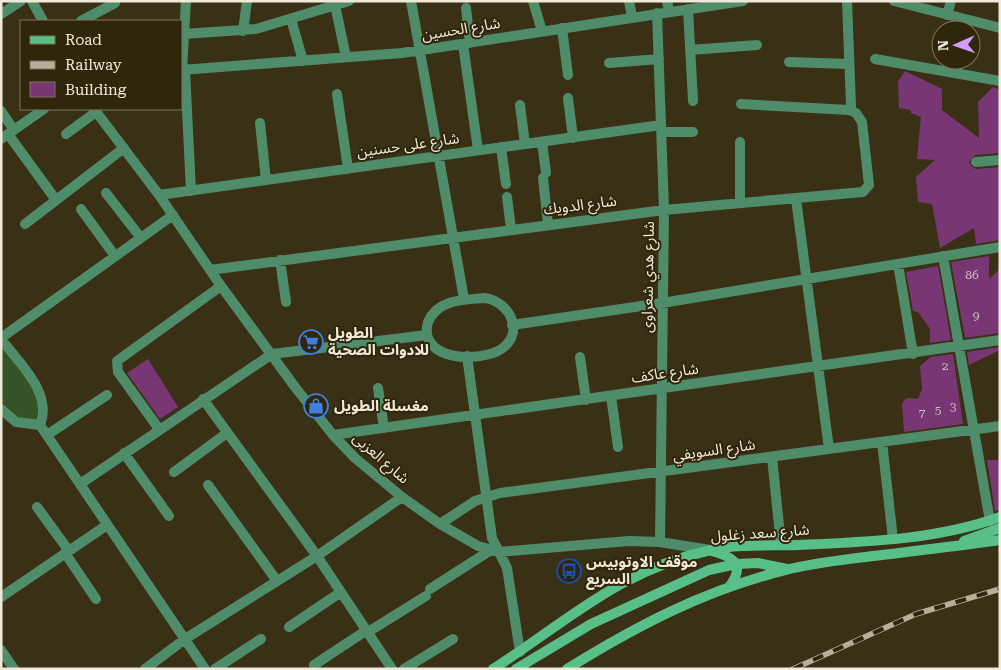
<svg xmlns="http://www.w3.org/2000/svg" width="1001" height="670" font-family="'Roboto Serif','Noto Sans Arabic',serif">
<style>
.green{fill:#355327}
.building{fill:#793675}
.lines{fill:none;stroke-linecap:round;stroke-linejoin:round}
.street{stroke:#4f8c69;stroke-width:10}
.secondary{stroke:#59bf88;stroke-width:10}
.rail-casing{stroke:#b7af9c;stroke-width:5.5}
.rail{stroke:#30260c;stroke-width:4;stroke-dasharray:11;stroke-linecap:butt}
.labels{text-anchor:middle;stroke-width:4;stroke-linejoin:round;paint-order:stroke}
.number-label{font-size:12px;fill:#d2bcc1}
.street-label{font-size:15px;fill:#f0e9da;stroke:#30260c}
.poi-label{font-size:15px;font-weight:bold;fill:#f0e9da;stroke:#30260c;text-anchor:start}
</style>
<rect width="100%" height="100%" fill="#3a3016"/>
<path class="green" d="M1,346C18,369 44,392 36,421C21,420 10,415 1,402Z"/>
<path class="building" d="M905,71L942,89V110L979,138L978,102L993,87L1000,90V153L975,155L969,162L971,166L976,169L1000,167V240L976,244L974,228L940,248L932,204L918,202L916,177L935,160L917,159L921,117L911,113V110L899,108L898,81Z
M989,256V279L1000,269V333L965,338L951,262Z
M938,266L951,340L930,343V329L918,312L913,311L906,272Z
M1000,347V350L969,365L967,352Z
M953,354L963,424L904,432L902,403L907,398L918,399L922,389L920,366L931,357Z
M148,359L178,407L160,419L127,373Z
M987,460H1000V510L995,511Z"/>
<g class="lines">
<path class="street" d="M32,1L43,21
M411,1L464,299
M533,1L542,31
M629,1L632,17
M667,1L669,11
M894,1L1000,28
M335,5L346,57
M466,8L470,43
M688,9L693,101
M657,13L664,210L660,542
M1,14L21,1
M947,15L951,1
M291,19L303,61
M81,21L115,3
M562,28L568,75
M243,31L247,1
M184,34L256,29L349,1
M463,44L478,150
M690,50L757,45
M875,59L1000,81
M789,62L849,64
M609,63L659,59
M181,70L402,53L743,1
M182,70L186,1
M185,70L191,191
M337,94L348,169
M568,98L573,138
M741,104L849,110L851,106L847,1
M520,105L525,144
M94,109L159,195L221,286L295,387L333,435L355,458L402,497L440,524L478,546L499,552L629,541L660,542L710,550
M1,111L14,130
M260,123L266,180
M662,132H693
M8,134L56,200
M66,134L96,112
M1,139L44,109
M542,142L546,173
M740,142V203
M501,147L506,184
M976,162L1000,160
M543,178L548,224
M106,193L141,238
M159,195L661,125
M507,197L511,229
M796,199L829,449
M81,209L115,256
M25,224L124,148
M943,256L990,521
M280,260L286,302
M898,264L913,354
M210,270L664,210L863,192L869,185L862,122L856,113L849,110
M484,298C507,300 525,329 504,347C489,360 443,362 431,343C426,337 426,329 428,322C438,299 463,300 484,298Z
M512,325L662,303L1000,247
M1,338L173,215
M1,339C19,363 53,393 40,425
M467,356L492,538L507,568L520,652
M580,357L586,400
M378,388L384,428
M611,396L618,447
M203,399L317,556L392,669
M1,409L16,422L40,425
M40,425L205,669
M159,429L118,372L117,361L221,286
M47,435L107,395
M333,435L1000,340
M882,442L893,539
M124,453L169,516
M772,457L781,545
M174,472L227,433
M80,484L272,354L427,335
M208,485L277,581
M37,507L69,551
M440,524L475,501L500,493L1000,426
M65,553L96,599
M430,589L491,550
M1,597L107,525
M289,627L341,592
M368,632L426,596
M1,650L14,669
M314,665L367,630
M145,669L185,639L317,556L402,497
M215,669L261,639
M404,669L453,639"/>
<path class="secondary" d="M964,541L1000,528
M712,551C734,557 746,565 729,587
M493,669C568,621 619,570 711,550C739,544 769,546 798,545C865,542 936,540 1000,517
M516,669L591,624L709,570L736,564L758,563L787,569
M567,669C638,625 705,590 786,570C809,564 834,561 857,558C905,552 952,547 1000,540"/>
<g class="rail-casing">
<path id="rail" d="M793,669L916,614L1000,589"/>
</g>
<use href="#rail" class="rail"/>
</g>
<defs>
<g id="supermarket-ring" transform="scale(1.25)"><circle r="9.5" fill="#30260c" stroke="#3f7fe0" stroke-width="1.5"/><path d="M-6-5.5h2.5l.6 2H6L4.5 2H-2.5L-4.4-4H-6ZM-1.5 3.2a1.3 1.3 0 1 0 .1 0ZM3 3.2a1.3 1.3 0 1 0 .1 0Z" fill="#3f7fe0"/></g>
<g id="shop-ring" transform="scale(1.25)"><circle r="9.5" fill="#30260c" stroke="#3f7fe0" stroke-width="1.5"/><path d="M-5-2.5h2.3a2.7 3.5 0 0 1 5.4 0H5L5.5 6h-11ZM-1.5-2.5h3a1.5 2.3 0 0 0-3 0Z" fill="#3f7fe0"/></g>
<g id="bus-ring" transform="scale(1.25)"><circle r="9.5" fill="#30260c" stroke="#1a4fb4" stroke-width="1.5"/><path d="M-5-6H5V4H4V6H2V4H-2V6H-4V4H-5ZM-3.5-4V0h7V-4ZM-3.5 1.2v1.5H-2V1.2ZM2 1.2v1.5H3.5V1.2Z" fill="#1a4fb4"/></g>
</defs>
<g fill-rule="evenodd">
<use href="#supermarket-ring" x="311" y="342"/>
<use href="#shop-ring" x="316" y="406"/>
<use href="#bus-ring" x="569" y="571"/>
</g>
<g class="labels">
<g class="number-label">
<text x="972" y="279">86</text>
<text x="976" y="320">9</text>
<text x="945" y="370">2</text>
<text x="953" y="411">3</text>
<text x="938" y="414">5</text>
<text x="922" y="417">7</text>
</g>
<g class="street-label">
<text transform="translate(461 29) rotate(-9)" y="5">شارع الحسين</text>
<text transform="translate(408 145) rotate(-8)" y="5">شارع على حسنين</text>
<text transform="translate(580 205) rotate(-7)" y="5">شارع الدويك</text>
<text transform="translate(648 277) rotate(-89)" y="5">شارع هدي شعراوى</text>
<text transform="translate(665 373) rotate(-8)" y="5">شارع عاكف</text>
<text transform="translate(714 450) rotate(-8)" y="5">شارع السويفي</text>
<text transform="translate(381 458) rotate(41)" y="5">شارع العزبى</text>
<text transform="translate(760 533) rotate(-4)" y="5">شارع سعد زغلول</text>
</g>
<g class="poi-label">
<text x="328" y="338">الطويل<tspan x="328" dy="17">للادوات الصحية</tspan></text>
<text x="334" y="411">مغسلة الطويل</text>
<text x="586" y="567">موقف الاوتوبيس<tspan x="586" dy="17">السريع</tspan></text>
</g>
</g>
<rect width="1001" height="670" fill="none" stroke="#f0e9da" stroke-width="5"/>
<rect x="20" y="20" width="162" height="90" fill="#30260c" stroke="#7d745e"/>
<rect x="30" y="36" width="25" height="8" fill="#59bf88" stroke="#7d745e"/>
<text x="65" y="45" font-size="15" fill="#f0e9da">Road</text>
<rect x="30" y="61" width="25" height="8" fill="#b7af9c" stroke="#7d745e"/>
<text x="65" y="70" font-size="15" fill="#f0e9da">Railway</text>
<rect x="30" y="82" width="25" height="15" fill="#793675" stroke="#7d745e"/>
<text x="65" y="95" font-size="15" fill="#f0e9da">Building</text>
<g transform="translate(956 45) rotate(268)"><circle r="24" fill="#30260c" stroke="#7d745e"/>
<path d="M0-4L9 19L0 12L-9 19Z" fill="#d09dff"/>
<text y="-8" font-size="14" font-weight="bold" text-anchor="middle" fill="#f0e9da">N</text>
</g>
</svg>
